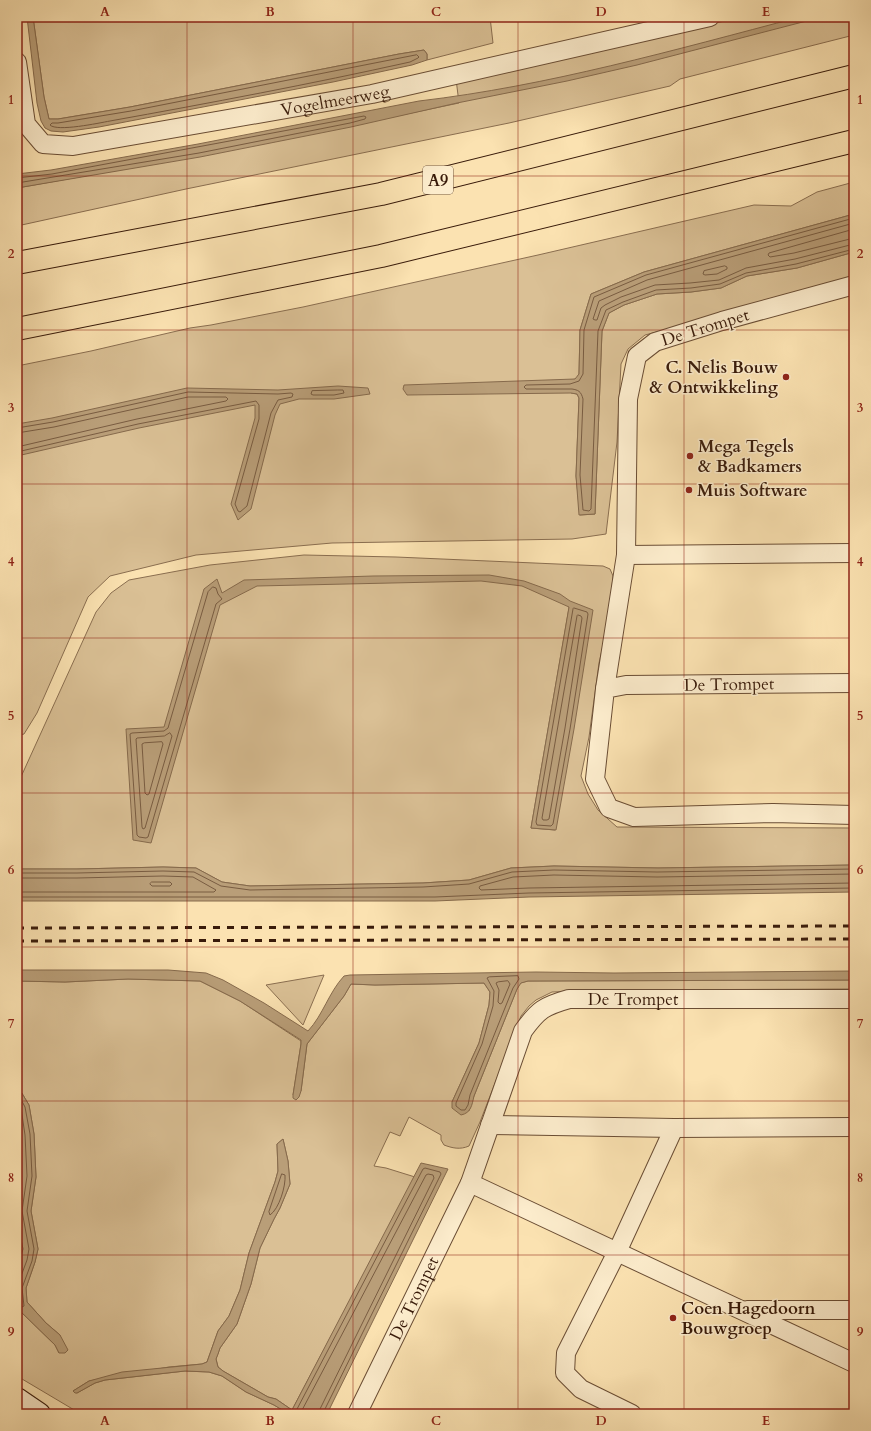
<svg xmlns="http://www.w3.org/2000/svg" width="871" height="1431" font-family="Cardo,serif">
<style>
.green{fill:#dac095;stroke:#8a6e50;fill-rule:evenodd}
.water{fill:#b99e78;stroke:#866a4c}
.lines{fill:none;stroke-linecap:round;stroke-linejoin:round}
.shore{stroke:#795c41;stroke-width:1}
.street-casing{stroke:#6a4d34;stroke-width:20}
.secondary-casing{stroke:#391b0a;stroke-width:24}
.highway-casing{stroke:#391b0a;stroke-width:24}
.street{stroke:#fceccc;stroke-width:18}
.secondary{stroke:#fceccc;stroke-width:22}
.highway{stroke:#fbe2b1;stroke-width:22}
.rail{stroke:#391b0a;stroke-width:3;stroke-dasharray:7 7;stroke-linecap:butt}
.grid{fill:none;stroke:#8f2418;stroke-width:1;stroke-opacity:0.55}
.poi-dot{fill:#8f2418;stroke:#fceccc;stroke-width:1.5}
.labels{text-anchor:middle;stroke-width:3;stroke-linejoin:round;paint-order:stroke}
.shield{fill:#fceccc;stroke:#745a44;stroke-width:1}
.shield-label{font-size:16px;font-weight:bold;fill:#391b0a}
.street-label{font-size:17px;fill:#391b0a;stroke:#fceccc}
.poi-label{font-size:17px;font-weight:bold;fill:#391b0a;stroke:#fceccc;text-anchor:start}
.neatline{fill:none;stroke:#8f2418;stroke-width:1.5}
.grid-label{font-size:13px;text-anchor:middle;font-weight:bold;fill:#8f2418}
</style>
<rect width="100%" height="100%" fill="#fbe2b1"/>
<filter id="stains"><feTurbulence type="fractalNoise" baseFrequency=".005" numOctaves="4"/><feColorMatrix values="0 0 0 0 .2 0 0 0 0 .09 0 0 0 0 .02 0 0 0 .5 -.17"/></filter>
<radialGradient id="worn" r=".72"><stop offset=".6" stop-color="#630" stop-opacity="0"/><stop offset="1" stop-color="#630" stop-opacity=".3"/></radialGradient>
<path class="green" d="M33,17H490L493,43L427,60V54L424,50L399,54L130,107L58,119H49L44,97Z
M742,17H854V35L680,79L670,86L509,123L186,189L17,226V188C165,162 312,134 459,103L456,79L522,67Z
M854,182V214L644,272L591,294L580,330L579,374L576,379L570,380L571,393L577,394L579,398L576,476L580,515L595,514L602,331L609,313L624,305L657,294L691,292L721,288L747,276L797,268L854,252V280L645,335L628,349L621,364L617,442L606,534L572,539L332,543L196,555L110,576L88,597L37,713L24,734L17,736V366L91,351L190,328L211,325L303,307L538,255L754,205L791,206L817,192Z
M304,555L396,557L603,566L610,569L613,576L609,620L599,663L589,737L581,776L588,794L598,810L617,827L854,828V865L658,868L554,866L511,868L469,880L423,883L250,886L222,882L196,868L163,867L77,869H17V781L20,779L96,612L111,593L129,580L210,565ZM570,602L555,830L531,828Z
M324,975L303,1025L266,985Z
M128,979L200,981L240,1001L301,1041V1044L293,1095L301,1091L307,1044L344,996L351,984L375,985L484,983L490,992L489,1005L479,1043L452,1102L469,1111L474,1096L517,989L520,983L528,981L854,980V989L608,990L552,992L536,1000L529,1006L521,1016L480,1122L469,1146C460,1150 452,1148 444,1145L441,1140V1135L409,1117L400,1136L390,1132L374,1166L386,1168L415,1177L292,1410L276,1399L268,1397L223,1371L218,1367L216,1359L220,1348L237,1324L251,1284L260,1248L274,1219L280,1208L290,1184L288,1161L283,1139L277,1144L278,1171L275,1182L249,1253L240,1290L229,1316L218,1331L207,1362L202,1364L169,1367L89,1381L73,1391L77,1393L95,1383L105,1380L185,1371L209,1372L222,1376L246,1392L274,1405L289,1414H81L17,1376V1308L55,1345L59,1353L60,1335L46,1323L27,1302L26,1288L35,1262L38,1249L31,1211L36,1177L34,1134L29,1105L17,1085V981L65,982Z"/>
<path class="water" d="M27,17H33L44,97L49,119H58L130,107L399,54L424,50L427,54V60L412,65L333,82L99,127L63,132L51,131L45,128L41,121L37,103Z
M800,17H822L637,65L567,81L457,103L351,127L200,157L17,188V174L51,170L198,144L419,101C548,86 674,50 800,17Z
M854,214V252L797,268L747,276L721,288L691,292L657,294L624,305L609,313L602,331L595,514L579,515L576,476L579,398L577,394L571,393L407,395L403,389L404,385L575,379L579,374L580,330L591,294L644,272Z
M338,386L368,388L370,394L334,399H299L280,404L275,415L251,509L238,520L231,504L255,418V405L139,428L17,456V424L52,418L187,388L278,390Z
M489,575L524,581L560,594L570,601L593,610L574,729L556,830L531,828L569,607L522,586L481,581L257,586L220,605L151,843L133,840L126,729L164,727L204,589L217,579L222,593L244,580L373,576Z
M854,865V892L529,897L435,901H17V869H77L163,867L196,868L222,882L250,886L423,883L469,880L511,868L554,866L658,868Z
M17,970H168L206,973L223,980L264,1003L308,1031C323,1015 329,992 344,976L350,975L536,972L614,973L854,971V980L528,981L521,983L517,989L474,1096C472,1105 471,1113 461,1115L452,1108V1102L479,1043L489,1005L490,992L484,983L375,985L351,984L344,996L307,1044L301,1091L299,1097L296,1100L293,1098V1095L301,1044V1040L240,1001L200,981L128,979L65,982L17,981Z
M17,1085L29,1105L34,1134L36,1177L31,1211L38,1249L35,1262L26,1288L27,1302L46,1323L60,1335L68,1350L65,1353H59L55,1345L17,1308Z
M283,1139L288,1161L290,1184L280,1208L274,1219L260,1248L251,1284L237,1324L220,1348L218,1354L216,1359L218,1367L223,1371L268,1397L276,1399L292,1410L421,1163L448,1169L327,1414H289L274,1405L246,1392L222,1376L209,1372L185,1371L105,1380L95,1383L77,1393H75L73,1391L89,1381L122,1372L202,1364L207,1362L218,1331L229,1316L240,1290L249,1253L275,1182L278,1171L277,1144Z"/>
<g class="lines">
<path class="shore" d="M417,55L419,57L418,58L410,62C311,84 210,103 110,121C99,123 57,132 50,125L52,123H58L131,111Z
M17,178L52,174L364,116L366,117L365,119L350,123L199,153L17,183
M854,218L646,275L594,297L584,330L583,374L579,381L570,384L526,385L524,387L526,389H572C578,390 581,391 583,399L580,475L583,510L589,511L591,509L598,331L606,310L623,302L656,290L691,288L720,284L746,273L796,264L854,249
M854,223L647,280L599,301L593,319L595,320H597L601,308L605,305L621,297L655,285L690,283L719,280L746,268L795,259L854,244
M854,229L769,253L768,255L770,257L794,253L854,238
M725,266L727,267V269L717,274L705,275L703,274L704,271Z
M338,390H343L344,393L334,395H313L311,394L312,391Z
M17,428L53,422L188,392L278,394L291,393L293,394L292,397L278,400L271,413L247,506L240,512L238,511L235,504L259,419V405L256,401L138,424L17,452
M17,433L54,427L188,397H226L228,399L226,401L137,419L17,447
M213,587L216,588L218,594L222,599L216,604L148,837L146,838L139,837L137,835L130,734L132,733L164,731L168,728L208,592Z
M574,608L587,612L588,614L570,729L553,824L551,826L537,825L536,822L573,609Z
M578,615L581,616L582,618L565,728L549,819L547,820H543L542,818L577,616Z
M170,733L172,736L145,828L143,829L142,827L136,739L137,738L164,736Z
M162,742L163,744L149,794L147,795L145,793L142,744L144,743Z
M17,873H77L163,871L194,872L221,886L250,890L423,887L469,884L512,872L554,870L657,872L854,869
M854,874L657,877L554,875L513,877L480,886L479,888L481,890L529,888L854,883
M17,878H77L163,876L193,877L216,890L214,892H17
M152,882H170L172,884L170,886H152L150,884Z
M17,897H435L529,893L854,888
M518,976L519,979L513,988L470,1095L468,1105L465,1110H461L456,1106V1103L482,1044L493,1006L494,991L487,978L489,977Z
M508,981L510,984L502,1003L500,1004L498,1002L499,990L496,983L498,982Z
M17,1092L25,1107L30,1134L32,1176L27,1211L34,1249L32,1261L22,1288L24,1306L22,1307L17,1306
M17,1102L21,1108L25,1135L27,1176L22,1211L29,1249L27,1260L17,1287
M17,1123C22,1150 21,1176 17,1204
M282,1174L285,1175C286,1186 279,1209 270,1215L269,1212Z
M17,1219L23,1249L17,1270
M291,1414L296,1411L423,1169L425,1168L440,1172L441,1174L324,1411V1414
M300,1414L426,1175L428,1174L433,1175L434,1178L320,1409L319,1414"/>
<g class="street-casing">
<g id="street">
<path id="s1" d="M17,62L26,124L43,144L73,146L372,94L710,17"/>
<path d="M854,285L722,321L655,342L637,356L628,399L626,555L854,553"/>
<path d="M854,683L626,685L605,689L595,779L609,808L634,817L773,813L854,815"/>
<path d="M605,689L626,555"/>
<path d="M490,1125L674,1128L854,1127"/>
<path d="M470,1183L854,1363"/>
<path d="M747,1310H854"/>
<path id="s2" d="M357,1414L470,1183L523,1031C538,1010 544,1006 569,999H854"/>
<path d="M632,1414L581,1389L565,1373L566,1353L617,1252L674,1128"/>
</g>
</g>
<g class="secondary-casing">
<path id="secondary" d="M17,1399L39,1414"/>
</g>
<g class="highway-casing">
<path id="highway" d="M17,263L381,194L854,76
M17,329L381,256L854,141"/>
</g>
<use href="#street" class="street"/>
<use href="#secondary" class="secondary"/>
<use href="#highway" class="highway"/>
<path class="rail" d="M17,928L854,926
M17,941L854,939"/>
</g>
<path class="grid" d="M187,17V1414M353,17V1414M518,17V1414M684,17V1414M17,176H854M17,330H854M17,484H854M17,638H854M17,793H854M17,947H854M17,1101H854M17,1255H854"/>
<g class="poi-dot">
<circle cx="786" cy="377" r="4"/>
<circle cx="690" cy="456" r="4"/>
<circle cx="689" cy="490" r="4"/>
<circle cx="673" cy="1318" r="4"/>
</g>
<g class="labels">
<rect class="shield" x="423" y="166" width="30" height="28" rx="3"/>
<g class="shield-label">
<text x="438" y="186">A9</text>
</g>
<g class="street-label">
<text dy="6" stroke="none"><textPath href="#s1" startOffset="385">Vogelmeerweg</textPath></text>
<text transform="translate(705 327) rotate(-17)" y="6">De Trompet</text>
<text transform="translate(729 684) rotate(-1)" y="6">De Trompet</text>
<text dy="6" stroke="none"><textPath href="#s2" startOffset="540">De Trompet</textPath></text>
<text dy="6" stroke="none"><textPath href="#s2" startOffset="129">De Trompet</textPath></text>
</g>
<g class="poi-label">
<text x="778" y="373" text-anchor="end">C. Nelis Bouw<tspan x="778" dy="20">&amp; Ontwikkeling</tspan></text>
<text x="698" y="452">Mega Tegels<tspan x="698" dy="20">&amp; Badkamers</tspan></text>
<text x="697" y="496">Muis Software</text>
<text x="681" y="1314">Coen Hagedoorn<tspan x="681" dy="20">Bouwgroep</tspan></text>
</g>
</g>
<rect width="871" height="1431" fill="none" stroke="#fbe2b1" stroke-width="44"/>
<rect x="22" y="22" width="827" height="1387" class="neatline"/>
<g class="grid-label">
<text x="105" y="16">A</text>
<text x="270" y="16">B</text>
<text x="436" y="16">C</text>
<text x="601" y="16">D</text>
<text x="766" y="16">E</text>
<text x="11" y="104">1</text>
<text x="860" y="104">1</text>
<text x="11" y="258">2</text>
<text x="860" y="258">2</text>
<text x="11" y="412">3</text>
<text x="860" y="412">3</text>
<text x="11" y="566">4</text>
<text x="860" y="566">4</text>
<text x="11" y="720">5</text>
<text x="860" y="720">5</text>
<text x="11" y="874">6</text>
<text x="860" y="874">6</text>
<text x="11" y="1028">7</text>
<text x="860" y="1028">7</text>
<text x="11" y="1182">8</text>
<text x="860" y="1182">8</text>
<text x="11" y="1336">9</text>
<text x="860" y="1336">9</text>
<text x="105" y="1425">A</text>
<text x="270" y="1425">B</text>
<text x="436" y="1425">C</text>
<text x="601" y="1425">D</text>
<text x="766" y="1425">E</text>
</g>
<rect width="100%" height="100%" filter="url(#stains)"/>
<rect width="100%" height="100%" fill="url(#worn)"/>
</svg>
